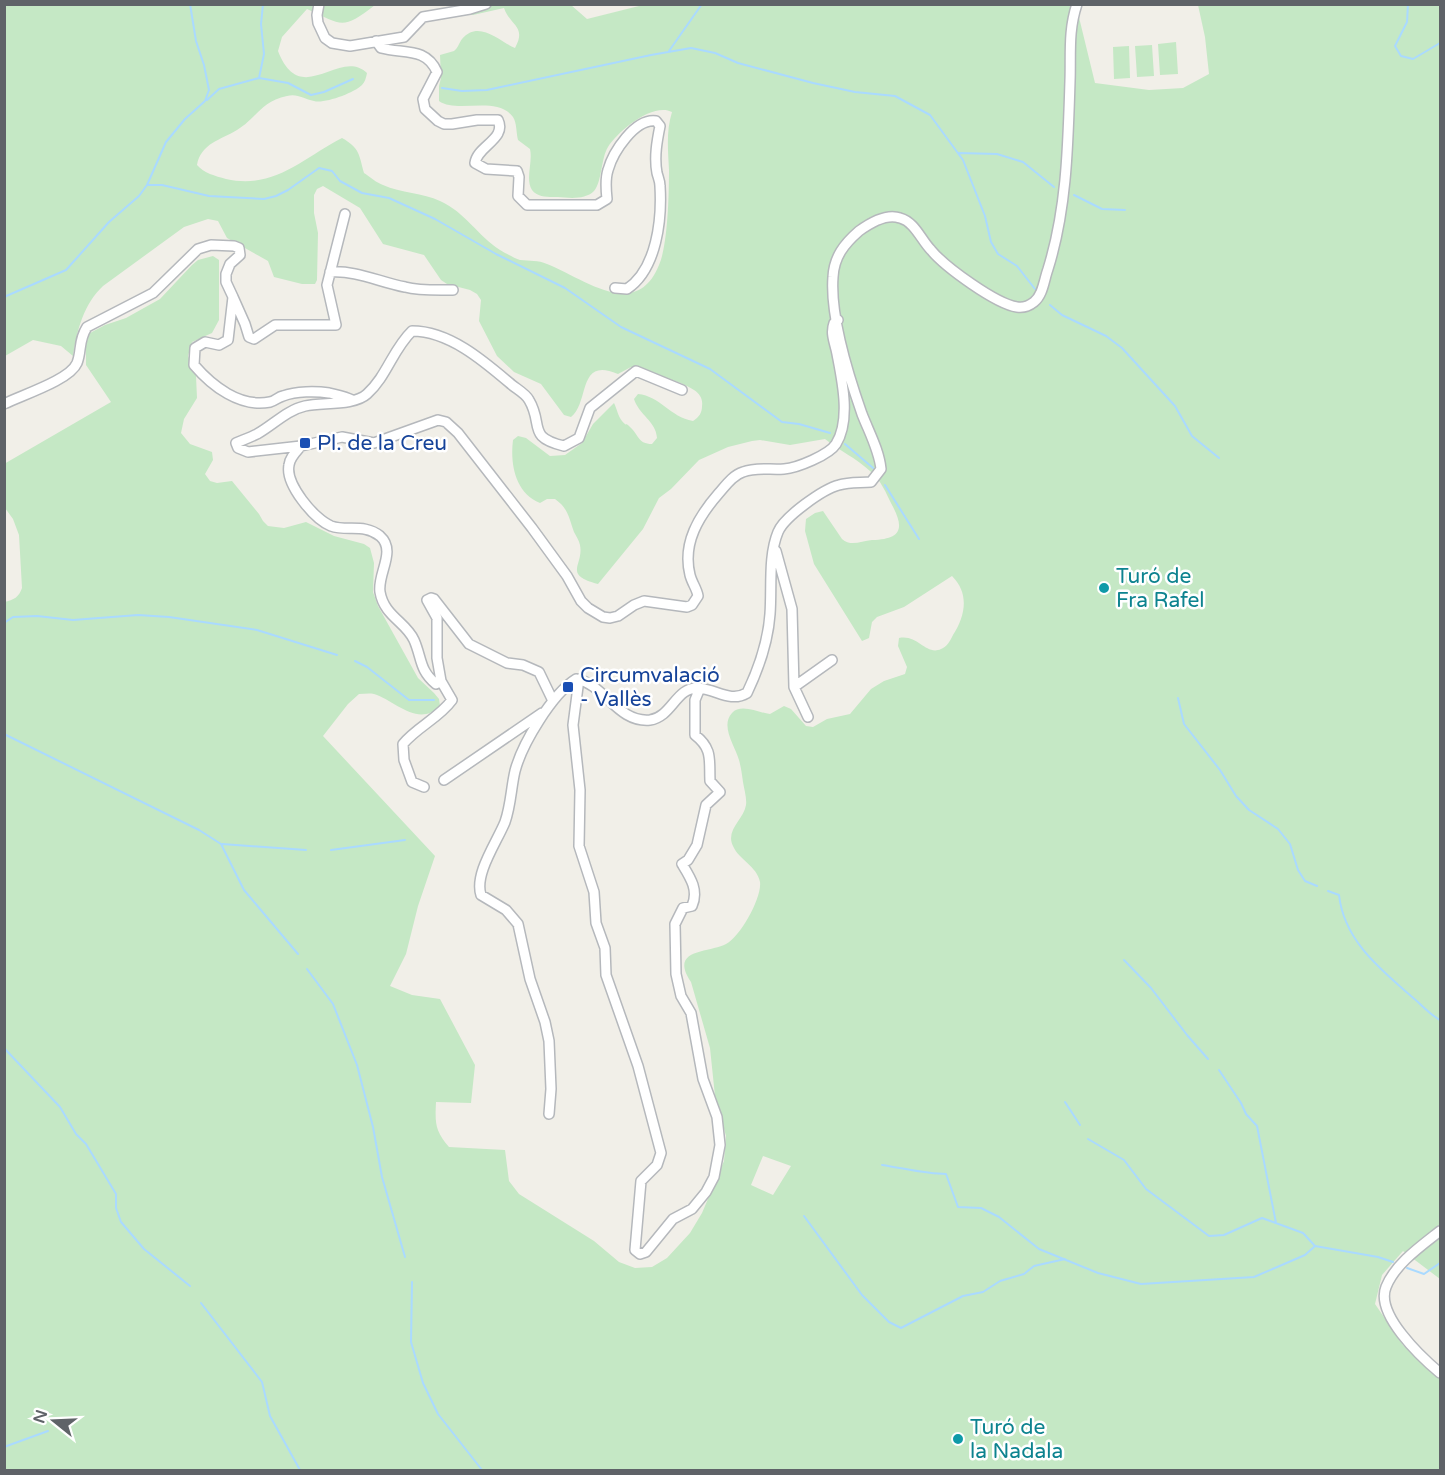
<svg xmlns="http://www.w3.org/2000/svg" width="1445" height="1475" font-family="'Varela Round',sans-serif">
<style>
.green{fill:#c5e8c5;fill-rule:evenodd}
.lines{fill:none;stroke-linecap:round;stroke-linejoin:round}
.stream{stroke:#aadaff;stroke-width:2}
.minor-casing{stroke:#b5b8bc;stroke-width:12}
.minor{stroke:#fff;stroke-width:9}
.transit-dot{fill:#1a4fb4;stroke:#fff;stroke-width:2}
.culture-dot{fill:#0f9aa8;stroke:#fff;stroke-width:2}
.labels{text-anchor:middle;stroke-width:5;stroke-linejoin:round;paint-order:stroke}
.transit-label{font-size:21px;fill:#164399;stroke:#fff;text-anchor:start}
.culture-label{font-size:21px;fill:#0d838f;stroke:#fff;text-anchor:start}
</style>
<rect width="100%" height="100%" fill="#f1efe8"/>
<path class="green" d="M647,4L1076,5L1095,83L1149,90L1183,88L1209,74L1205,37L1198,5H1440V1279L1403,1251L1382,1275L1375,1304L1403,1345L1440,1376V1470H5L4,602C14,600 19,597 22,588L19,535L13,519L5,508L4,464L111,402L86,365V343L90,333L105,325L126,318L160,299L192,265L198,260L213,256L219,260V320L212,333L192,342L188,356L196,376L197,398L184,419L181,433L190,444L212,452L213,460L205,474L210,481L217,483L232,481L259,514L263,521L268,526L284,528L306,522L334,536L364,544L370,548L374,563L373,592L378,606L418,678L434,693L439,699L440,706C418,728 396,701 374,694C369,693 364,694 359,694L348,704L323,736L435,856L418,906L406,954L390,986L412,995L440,999L475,1065L471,1103L436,1102C435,1123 435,1131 449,1147L505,1150L509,1181L519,1194L594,1241L619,1262L635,1268L652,1267L667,1258L690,1233L702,1213L724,1161L726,1136L715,1096L710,1048L691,982C668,948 710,953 726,944C740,937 762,898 760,882C757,866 739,860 733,846C725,830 744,819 746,805C747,798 744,789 743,782C742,775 741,767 739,760C735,746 720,726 732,713C741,703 759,713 770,714L784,706L791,709L806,726L813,727L827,719L850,714L871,689L884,681L905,674L907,667L898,646L899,638C918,634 926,656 941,649C947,647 950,641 953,635C965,616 970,594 952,576L904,607L877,617L872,622L869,638L862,641L814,564L805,531L806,519L815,513L823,511L842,539C851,547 861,541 872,540C901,539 905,529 892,505C886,493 881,480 870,471C856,458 840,451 825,439L790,445L760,440L752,441L728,447L699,460L671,489L659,498L643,529L598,584C562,574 584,566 580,545C579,540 576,536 574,532C569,518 568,508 555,499H547L540,503C515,493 510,464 513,440L518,436L526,438L550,456L565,455L582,443L593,424L614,403C617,409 618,416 622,421C628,428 624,421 630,427C639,435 638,444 652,444L657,438C656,421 639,415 634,399L638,394C660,396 670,417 693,421C699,417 702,413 702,406C703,399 700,394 694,390C680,380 648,373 631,367L618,374C577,356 590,402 571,417L564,415L541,384L514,372L497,356L479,321L481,300L477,294L470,290L447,284L441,280L424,255L383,244L360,208L323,186L317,189L314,195V213L318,233L317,280L315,284H302L274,277L268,261L227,238L218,221L208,219L184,227L103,286C84,304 77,329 73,356L61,346L33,340L5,356V5H375C341,31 343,25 307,9L282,37L278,51C301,110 339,47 367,73C366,78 365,82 362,85C354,93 324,104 314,101C304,99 297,93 287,96C260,102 257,118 237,130C221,140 201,143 197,165C204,173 215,176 226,179C274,190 303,158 342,138C360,148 359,155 364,173C370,177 377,183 383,185C401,193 423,193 440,201C465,212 478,236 500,250C505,253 514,258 520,260C530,261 538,260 547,264C583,278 636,322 659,265C668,245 669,192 669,170C668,150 666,131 672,112C653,102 618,131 608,147C601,158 602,182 594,191C585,200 569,198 558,197C550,197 538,198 532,190C525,179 533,162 530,149L518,140C516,133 517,123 513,117C497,95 457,114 439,101V86L441,78L440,55L454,51C458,48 459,43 462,39C479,19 500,42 515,48C527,26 510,26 504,8L473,15L446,5H571L587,19ZM763,1156L791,1166L773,1195L751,1185Z
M1176,42L1178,74L1160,75L1158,44Z
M1152,45L1154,76L1137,77L1135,46Z
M1129,46L1130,78L1114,79L1113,47Z"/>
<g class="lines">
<path class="stream" d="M1408,4L1407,22L1395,46L1401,56L1413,59L1440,43
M669,51L702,4
M259,78L288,83L311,95L324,92L353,79
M442,88L462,91L487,90L651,55L691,48L715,53L738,63L813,83L855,92L895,96L930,115L963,160L985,216L991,242L998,254L1017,266L1035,289
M207,100L219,89L259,78L264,54L261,24L263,4
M959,153L997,154L1023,162L1054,187
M147,185H162L209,196L264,199L276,196L288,190L319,168L332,171L340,181L362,193L389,198L435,219L496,254L565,288L621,327L710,369L782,422L799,424L830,433
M1074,195L1102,209L1125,210
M4,297L66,270L109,222L139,196L147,185L166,142L185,119L205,101L209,90L204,65L196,41L190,4
M1050,305L1062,315L1106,336L1122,348L1175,406L1192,436L1219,458
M845,444L873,468
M885,485L919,539
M4,623L13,617L37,616L73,620L138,615L169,617L257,630L337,655
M355,661L367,667L409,700H434
M1178,698L1184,724L1220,770L1236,796L1249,810L1278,829L1290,844L1298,870L1305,881L1317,886
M4,734L199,830L221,844L244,890L298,954
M222,844L306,850
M331,850L405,840
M1328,891L1339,895C1344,940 1379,968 1411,996C1421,1004 1429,1014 1440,1020
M1124,960L1151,988L1187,1035L1208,1059
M307,969L333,1004L357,1065L373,1127L382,1177L405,1257
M4,1048L60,1107L76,1134L86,1144L116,1194V1208L121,1222L144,1249L190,1286
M1219,1070L1241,1103L1246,1114L1257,1126L1276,1223
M1065,1102L1080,1125
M1088,1139L1124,1160L1146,1189L1209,1236L1224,1235L1262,1218L1303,1233L1315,1246
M882,1165C903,1168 925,1174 946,1174L958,1207L981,1208L999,1217L1039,1249L1098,1273L1141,1284L1254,1277L1305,1255L1315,1246L1378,1257L1393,1262
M804,1216L862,1295L889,1322L901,1328L963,1296L983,1292L1000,1281L1024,1274L1034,1266L1065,1259
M1407,1268L1424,1274L1440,1263
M412,1282L411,1342L423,1383L438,1414L482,1470
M201,1303L262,1382L270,1416L300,1470
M4,1447L48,1431"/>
<g class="minor-casing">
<path id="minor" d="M319,4L317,15L318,23L325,38L332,43L350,46L404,37L423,17L470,9L486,4
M376,41L381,48C404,54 426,47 437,72L423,99L425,109L438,121L444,124H452L477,120H498C507,139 477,146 475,163L486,169L517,171L519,177L518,196L527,205H597L607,199C606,190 605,179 608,170C613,152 635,118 656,121L660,126C657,141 654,157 657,173C658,177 660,181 660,186C662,219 657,269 627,289L615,288
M330,272C356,270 379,282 405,287C420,291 438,290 453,290
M233,297L245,324L249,337L254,339L275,325H336L327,285L345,214
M682,390L636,371L590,408L579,438L564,446C526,437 544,425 529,400C526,394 517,389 512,385C485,362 450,331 412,331C393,349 387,376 367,394C354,406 322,402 305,406C287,410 273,425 257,434C251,437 243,440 236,443L238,448L248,452L301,446L342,437L374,443L438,420L446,422L458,433L532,528L567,576L581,601L588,608L603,617L610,618L618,616L634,605L644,601L687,607L692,605L698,596C697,589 692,583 690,575C682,543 699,516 719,493C726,485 733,475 743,472C756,467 770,470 784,469C797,468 829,455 836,444C851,420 842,380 837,354C835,343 830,334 834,323L838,320
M4,404C22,395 70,380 77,363C82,350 78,341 87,327L153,293L198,249L211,245L234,246L239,248L240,255L230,264L226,274V282L233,297L228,340L219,345L205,342L195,348L194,365C212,386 240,408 270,402C275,401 278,397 283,396C296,391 316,391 329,393C337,395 345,396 352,400
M301,446C296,452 290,457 289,465C285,484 314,519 331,526C347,532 364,523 380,536C397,551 377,574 380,592C384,616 406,622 414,640C422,658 419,670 436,684L441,681L437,658V618L427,600L431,598L434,599L469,644L507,663L523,665L539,672L553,701
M776,551L792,609L794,687L808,717
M579,679L573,725L580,790L579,846L594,892L596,923L605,948L606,975L638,1066L661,1153L657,1165L641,1181L635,1250L640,1254L646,1252L673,1219L692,1209L706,1192L714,1177L720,1145L717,1117L703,1079L691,1013L681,996L676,974L675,924L683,908L692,906C699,890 690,877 682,864L688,860L697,845L706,805L720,792L710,781C709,760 713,749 695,735V700L700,688
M794,687L832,660
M444,780L542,713
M424,787L412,782L404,760L403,744C417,727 439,718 452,700L441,681
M549,1114L551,1089L549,1041L545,1022L530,979L518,924L506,910L481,895C474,874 497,842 505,822C511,805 511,788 515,771C522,744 552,694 576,679C605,684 617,723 650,720C672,717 676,687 698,688C716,689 730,703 747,693C759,668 768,642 770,614C772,588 768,556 778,532C784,517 823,489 839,485C849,482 860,483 871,482L881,469C879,450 869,432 862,414C849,377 830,315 833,277C834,257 844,244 859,231C870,223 886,213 900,218C915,222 921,240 931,250C945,267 996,304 1017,307C1024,308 1029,306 1034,302C1043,295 1044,280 1048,269C1067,208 1068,144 1070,81C1071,54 1068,31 1077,4
M1440,1231C1421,1246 1395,1264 1386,1287C1375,1314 1421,1357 1440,1373"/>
</g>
<use href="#minor" class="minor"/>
</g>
<g class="transit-dot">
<rect x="299" y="437" width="12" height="12" rx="3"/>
<rect x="562" y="681" width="12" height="12" rx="3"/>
</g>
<g class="culture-dot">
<circle cx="1104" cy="588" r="6"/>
<circle cx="958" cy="1439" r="6"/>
</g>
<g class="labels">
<g class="transit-label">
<text x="317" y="450">Pl. de la Creu</text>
<text x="580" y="682">Circumvalació<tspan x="580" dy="24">- Vallès</tspan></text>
</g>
<g class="culture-label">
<text x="1116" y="583">Turó de<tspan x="1116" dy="24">Fra Rafel</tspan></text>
<text x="970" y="1434">Turó de<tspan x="970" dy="24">la Nadala</tspan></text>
</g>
</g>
<rect width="1445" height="1475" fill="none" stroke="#5f6368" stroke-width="12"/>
<g transform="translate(54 1421) rotate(288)" stroke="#ffffff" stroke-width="4.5" paint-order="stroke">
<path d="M0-4.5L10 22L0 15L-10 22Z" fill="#5f6368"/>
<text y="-9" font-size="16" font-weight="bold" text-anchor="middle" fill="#5f6368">N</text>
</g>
</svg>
